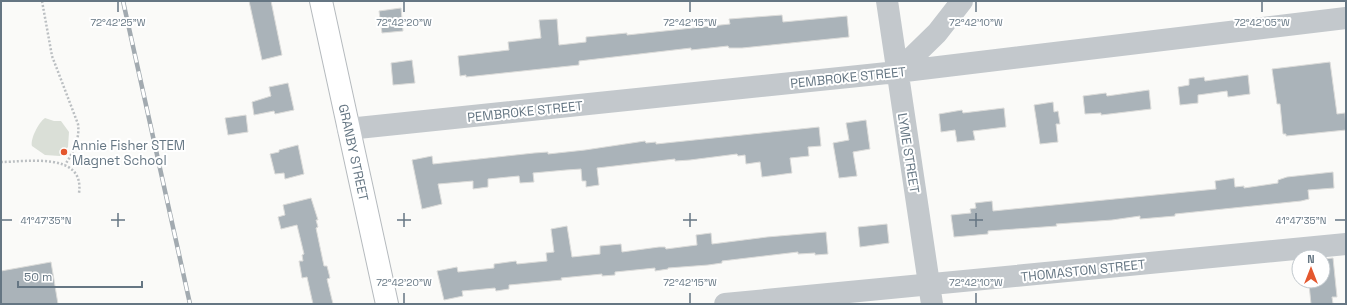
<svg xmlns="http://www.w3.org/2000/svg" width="1347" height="305" font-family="'Space Grotesk',sans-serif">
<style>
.green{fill:#dadfd7}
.building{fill:#aab3b9;stroke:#dcdcda}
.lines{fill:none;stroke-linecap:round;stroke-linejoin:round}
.major-casing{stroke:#b5babe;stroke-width:24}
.path{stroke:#bbbfc2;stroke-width:2.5;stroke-dasharray:2 2;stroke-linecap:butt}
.minor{stroke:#c3c8cc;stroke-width:22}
.major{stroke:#fff;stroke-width:22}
.rail-casing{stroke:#a2aab0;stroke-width:4.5}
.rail{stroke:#fff;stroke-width:3;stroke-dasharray:9;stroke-linecap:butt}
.ticks{fill:none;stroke:#657683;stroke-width:1.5}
.poi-dot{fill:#e4572e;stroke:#fff;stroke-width:1.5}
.labels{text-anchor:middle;stroke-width:4;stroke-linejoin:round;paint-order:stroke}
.street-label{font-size:13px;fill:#657683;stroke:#fff}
.poi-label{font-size:13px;fill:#657683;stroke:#fff;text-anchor:start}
.ticks-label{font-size:10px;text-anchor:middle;fill:#657683;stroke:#fff;stroke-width:4;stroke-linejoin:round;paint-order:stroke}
</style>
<rect width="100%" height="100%" fill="#fafaf8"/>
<path class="green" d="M45,118L54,121H61L69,132L68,147L60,156L45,155L32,146C30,139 39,122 45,118Z"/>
<path class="building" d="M249,1H271L282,55L262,60Z
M401,8L403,31L382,33L379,11Z
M782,15L783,22L847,16L849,37L742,48H729L728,46L691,50V48L579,61V65L466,77V75L460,76L458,56L509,50L508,42L541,38L539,20L557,19L559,45L586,42V37L627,33V35L730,24L729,19Z
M412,60L415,83L393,85L391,63Z
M1330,62L1337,114L1345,113L1346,130L1286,136V134H1283L1280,104H1277L1272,69Z
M1248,75L1250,94L1228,97L1227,91L1198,95V103L1180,105L1178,87L1189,85V79L1204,77L1205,81Z
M288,83L294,110L275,114L274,111L254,115L252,102L271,96L269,87Z
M1149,90L1151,109L1101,115V113L1085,114L1083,96L1106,93L1107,96Z
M1053,102L1054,112L1058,111L1060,124H1056L1058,142L1040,144L1034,105Z
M1004,108L1006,127L973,131L975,140L957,142L955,130L941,132L939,114L962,110L963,113Z
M246,115L248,132L228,135L225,118Z
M866,120L870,149L853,152L857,176L839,178L833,143L849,140L846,123Z
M819,127L821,146L808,147L809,156L790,158L792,173L762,177L760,162L746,164L745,155L738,156L737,154L690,160L675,161V159L597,168L599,185L586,187V181H582L581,169L566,170L533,173L534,182L520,183L519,176L488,179V187L473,189V181L438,184L442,204L422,209L412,160L432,156L433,164L534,153L548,152V154L585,150L645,141L646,143L656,142V144Z
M298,145L304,174L285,179L284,173L275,174L270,154L279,152V150Z
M1333,172L1334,188L1308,190L1309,199L1301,201L1175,214V216L1140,219V216L1112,220L1056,224L1057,226L988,231V234L954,237L951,215L971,213L970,209L976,208L975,203L992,201L993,211L1216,189L1215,181L1234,178L1235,187L1244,186V188L1278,183V180L1287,177Z
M311,198L318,220H316L318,227L316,228L324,266H327L330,278L327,279L333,304H313L307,277L302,278L299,261H303L302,255L304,254L297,225L281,229L278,217L285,215L283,205Z
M887,224L889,243L860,247L858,227Z
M567,226L572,257L600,254V246L621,244L622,252L659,247H665L666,249L697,245L696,235L711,233L712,244L767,237L826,232L828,254L815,255V253L798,254V252L722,261V263L708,265L668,268V269L655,271V268L615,272V275L602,276V274L561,278L562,280L509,285V289L496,291L495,288L462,291L463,296L444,300L437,271L457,267L458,272L494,268V264L516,261L517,264L547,261L546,253L554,252L551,229Z
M1333,258L1337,297H1332L1333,304H1311L1309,284L1311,281H1323V259Z
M51,262L58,304H1V271Z"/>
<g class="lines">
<g class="major-casing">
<g id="major">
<path id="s1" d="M321,1L387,304"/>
</g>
</g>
<path class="path" d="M42,1L52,56L78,124C80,140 73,152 65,165
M1,162C26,162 85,151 79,193"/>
<path class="minor" d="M887,1L932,304
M897,72L937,33L962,1
M348,129L897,72L1346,18
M725,304L1346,244"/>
<use href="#major" class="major"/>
<g class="rail-casing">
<path id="rail" d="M123,1L190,304"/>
</g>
<use href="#rail" class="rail"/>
</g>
<path class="ticks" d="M118,2V12M404,2V12M690,2V12M976,2V12M1262,2V12M118,213V227M404,213V227M690,213V227M976,213V227M2,220H12M111,220H125M397,220H411M683,220H697M969,220H983M1335,220H1345M404,293V303M690,293V303M976,293V303"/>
<circle class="poi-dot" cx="64" cy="152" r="4"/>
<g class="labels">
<g class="street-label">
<text transform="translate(848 77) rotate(-6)" y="5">PEMBROKE STREET</text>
<text transform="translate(525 111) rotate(-6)" y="5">PEMBROKE STREET</text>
<text dy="5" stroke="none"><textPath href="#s1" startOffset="155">GRANBY STREET</textPath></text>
<text transform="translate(909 153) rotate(81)" y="5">LYME STREET</text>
<text transform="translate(1083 270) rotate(-6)" y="5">THOMASTON STREET</text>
</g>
<g class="poi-label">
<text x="72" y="150">Annie Fisher STEM<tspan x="72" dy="15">Magnet School</tspan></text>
</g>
</g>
<g class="ticks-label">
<text x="118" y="26">72°42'25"W</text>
<text x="404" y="26">72°42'20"W</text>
<text x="690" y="26">72°42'15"W</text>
<text x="976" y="26">72°42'10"W</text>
<text x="1262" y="26">72°42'05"W</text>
<text x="46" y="224">41°47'35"N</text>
<text x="1301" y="224">41°47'35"N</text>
<text x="404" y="286">72°42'20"W</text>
<text x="690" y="286">72°42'15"W</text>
<text x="976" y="286">72°42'10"W</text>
</g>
<rect width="1347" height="305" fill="none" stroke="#657683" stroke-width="4"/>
<g transform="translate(1311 269)"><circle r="19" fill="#ffffff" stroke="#c1c8cd"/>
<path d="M0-3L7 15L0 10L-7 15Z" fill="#e4572e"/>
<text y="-6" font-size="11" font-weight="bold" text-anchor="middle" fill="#657683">N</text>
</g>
<path d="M18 281v6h124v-6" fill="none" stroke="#657683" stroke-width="2"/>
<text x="24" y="281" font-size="12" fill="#657683" stroke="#ffffff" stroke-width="3" paint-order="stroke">50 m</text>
</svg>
